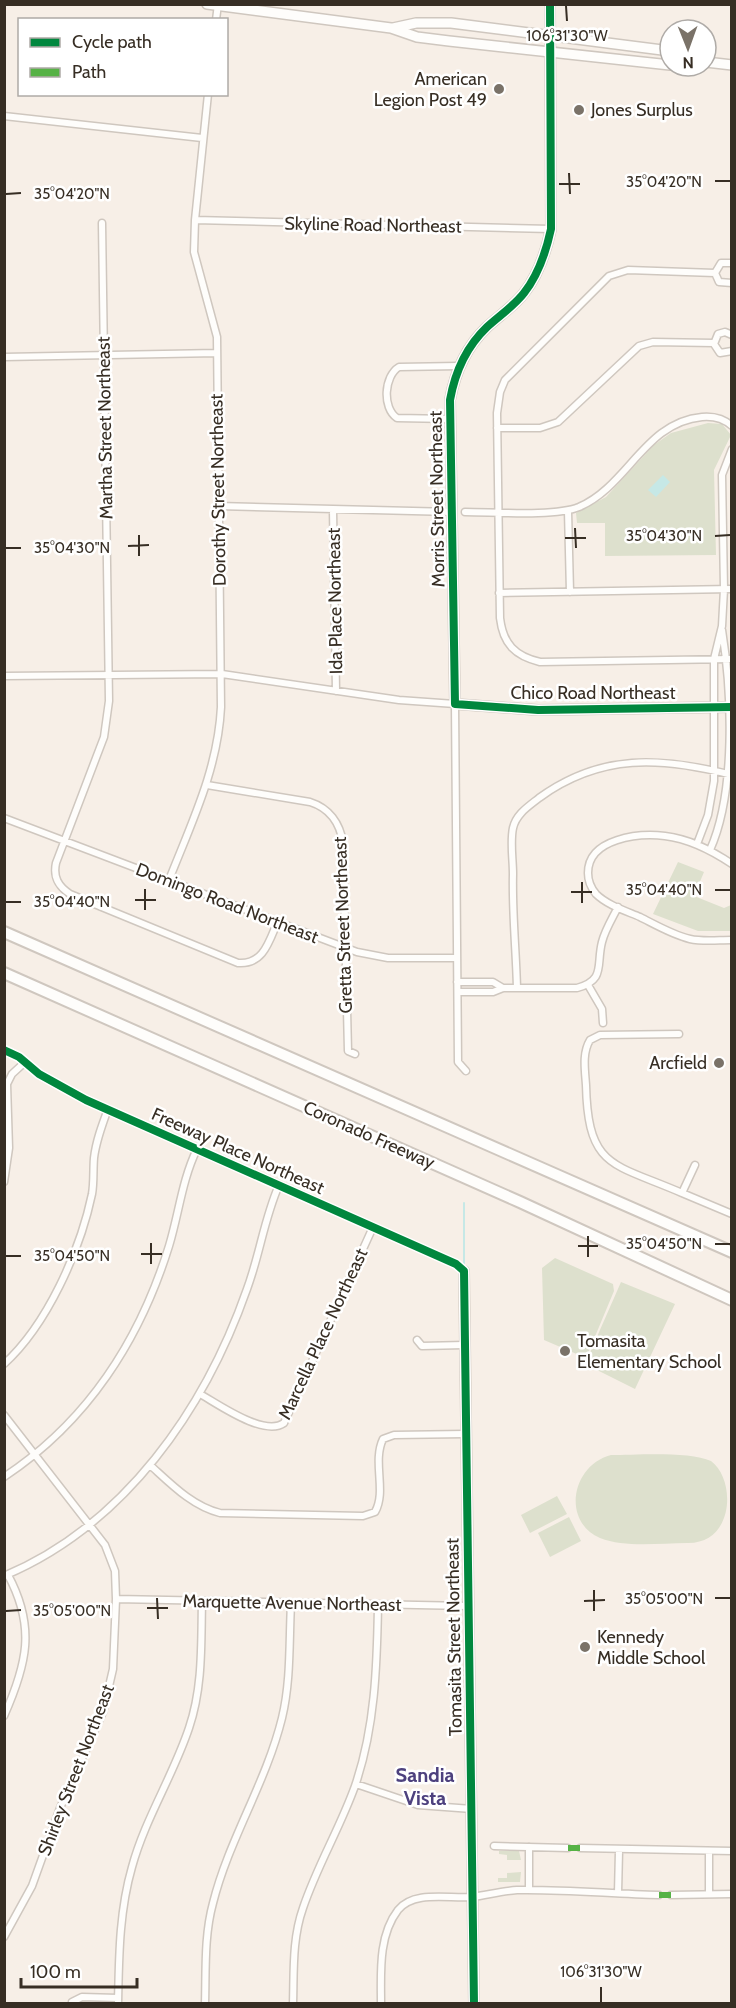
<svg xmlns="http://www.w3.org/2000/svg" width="736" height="2008" font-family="Cabin,sans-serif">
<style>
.green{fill:#dde0cd}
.water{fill:#c6e8e6}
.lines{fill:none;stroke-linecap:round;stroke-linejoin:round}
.stream{stroke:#c6e8e6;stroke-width:2}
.street-casing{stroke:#cfc7bf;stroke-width:9}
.secondary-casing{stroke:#cfc7bf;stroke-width:12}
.primary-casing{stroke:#cfc7bf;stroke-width:12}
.highway-casing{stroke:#cfc7bf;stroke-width:14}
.street{stroke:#fefdfb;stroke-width:6}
.secondary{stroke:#fefdfb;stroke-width:9}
.primary{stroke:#fefdfb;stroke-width:9}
.highway{stroke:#fefdfb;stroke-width:10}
.quiet{stroke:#56b245;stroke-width:6;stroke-dasharray:12 6;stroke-linecap:butt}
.cycleway-casing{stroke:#fff;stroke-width:11}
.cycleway{stroke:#00873e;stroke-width:8}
.ticks{fill:none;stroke:#372e24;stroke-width:2}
.poi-dot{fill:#7a7268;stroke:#fff;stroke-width:2}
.labels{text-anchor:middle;stroke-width:5;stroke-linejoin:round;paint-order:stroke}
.poi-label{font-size:18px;fill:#372e24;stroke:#fff;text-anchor:start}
.street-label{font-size:18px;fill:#372e24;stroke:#fff}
.neighbourhood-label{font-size:20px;font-weight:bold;fill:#4d417e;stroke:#fff}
.ticks-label{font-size:15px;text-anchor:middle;fill:#372e24;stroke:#fff;stroke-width:5;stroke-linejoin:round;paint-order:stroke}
</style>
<rect width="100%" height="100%" fill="#f7efe7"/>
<path class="green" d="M708,423L722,424L731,435L714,470L716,555L605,556V523H577L576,513L606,497L654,445L671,433Z
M678,862L704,872L694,896L724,908L731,905V931H698L653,914Z
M555,1258L613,1284L614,1291L586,1358L544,1340L542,1268Z
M621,1282L675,1304L635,1389L585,1364Z
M611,1455C635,1455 690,1451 711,1461C736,1479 735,1544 687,1543C660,1543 625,1548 600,1538C561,1521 572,1465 611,1455Z
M557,1496L567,1514L530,1533L521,1515Z
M569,1517L581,1541L550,1557L538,1533Z
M499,1851H519L521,1860H507V1855L499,1854Z
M521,1872L520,1882H498V1878H507V1873Z"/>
<path class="water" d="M663,475L670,482L656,497L648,490Z"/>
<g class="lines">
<path class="stream" d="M464,1203V1269"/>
<g class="street-casing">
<path id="street" d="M216,20L218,4
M4,116L202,138
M195,220L551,229
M102,223L109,701L104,737L56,863C53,877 58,886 70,894L238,963C263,965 269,942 277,923
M732,263H721L715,273L719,282L732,283
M715,273L628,270L609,276L505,380L500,392L497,413L500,618C503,644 515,656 540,662L732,659
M732,335L725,332L718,334L714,344L720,353L732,351
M4,357L217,353
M450,419L397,418C382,408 384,376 399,367L459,366
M497,428H540L558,422L639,346L653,342L714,343
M218,506L452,512
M333,510L336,691
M568,511L570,592
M465,512C494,512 554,517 579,507C628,486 645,422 702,417C713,416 723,418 732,426
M499,593L732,589
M4,676L222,674L399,700L455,704L458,1062L466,1071
M207,785L310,802C329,808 340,823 343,843L348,1051L355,1054
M4,818L357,952L388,958H456
M697,844L708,815L714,781V659L722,626L724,589L722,475L732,449
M710,850C736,792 732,693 722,630
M732,864C711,850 690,839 665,836C639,833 588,838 588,873C588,880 591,888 596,894C607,905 626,911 640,917C656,925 673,935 690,939C703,942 718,940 732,940
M169,880C191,824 218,769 221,707L217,337L194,252L195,220L208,94
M457,982H493L503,988
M588,985L602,1009L603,1023
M517,988C516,949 512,912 513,874C513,859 510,842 513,828C516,814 529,806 539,798C601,753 661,757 732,775
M458,992H493L503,988H577C606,980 596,965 602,942C605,930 612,919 618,907
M679,1034L600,1035L590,1040C582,1053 585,1070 586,1085C588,1169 613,1163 682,1193
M4,1050L19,1057L39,1074L86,1100L456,1264L464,1271
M695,1165L682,1193L732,1214
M4,1182L9,1148L7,1084L12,1074L24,1063
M417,1340L422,1346L464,1345
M4,1364C47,1325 80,1251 92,1194C94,1183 93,1170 94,1158C96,1141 102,1125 108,1109
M200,1394C218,1404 264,1437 284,1423L373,1227
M4,1415L105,1545L115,1571L116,1599L113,1669L103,1712L60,1808L32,1886L4,1937
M150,1465C171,1484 192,1506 220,1513L363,1516L375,1512C387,1491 372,1462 383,1439L394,1435L465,1434
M4,1477C87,1422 140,1340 169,1246C179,1213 182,1180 197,1149
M4,1576C125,1525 205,1409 247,1289C260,1254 264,1219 279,1185
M116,1599L468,1606
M4,1716C27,1664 36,1627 8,1575
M356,1784L418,1805L472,1809
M494,1846L568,1848
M580,1848L732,1851
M709,1852V1894
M529,1890V1847
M618,1893L619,1851
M671,1895L732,1894
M72,2002L82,1997L118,1998
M118,2004C119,1958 119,1912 132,1867C145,1819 173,1776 189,1728C203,1687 201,1644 202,1601
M205,2004C206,1970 204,1936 213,1903C229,1839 266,1783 282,1718C291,1681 289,1641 291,1604
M293,2004C294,1972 292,1939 303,1908C317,1866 340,1828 355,1786C375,1728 377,1666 378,1605
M381,2004C381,1973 378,1936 398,1910C414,1890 449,1899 472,1897C487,1895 502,1891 517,1890C565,1889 612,1894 659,1895"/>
</g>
<g class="secondary-casing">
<path id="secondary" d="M550,4L551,229C546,252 539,274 524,293C514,306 499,316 487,327C466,347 455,372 450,400L455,704L538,710L732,707
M464,1271L474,2004"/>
</g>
<g class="primary-casing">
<path id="primary" d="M207,4L391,28L417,37L449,41L670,65
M393,28L416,23H451L670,51
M706,62L732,65"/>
</g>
<g class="highway-casing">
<path id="highway" d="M4,932L732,1252
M4,973L520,1202L732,1300"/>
</g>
<use href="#street" class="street"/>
<use href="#secondary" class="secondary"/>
<use href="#primary" class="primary"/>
<use href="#highway" class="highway"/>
<path class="quiet" d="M568,1848H580
M659,1895H671"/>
<g class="cycleway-casing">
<path id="cycleway" d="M550,4L551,229C546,252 539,274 524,293C514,306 499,316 487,327C466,347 455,372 450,400L455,704L538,710L732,707
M4,1050L19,1057L39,1074L86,1100L456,1264L464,1271L474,2004"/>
</g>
<use href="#cycleway" class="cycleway"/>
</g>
<path class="ticks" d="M566,6L567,21M569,173L570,194M715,181H730M559,184H580M6,194L21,193M575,528L576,548M139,535V556M715,536L730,535M565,538H586M128,546L149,545M6,548H21M582,882V903M145,889V910M715,890H730M571,892H592M135,900H156M6,902H21M588,1236V1257M151,1243V1264M715,1244H730M578,1246H598M141,1254H162M6,1256H21M594,1590V1611M157,1598L158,1619M715,1598H730M584,1601L605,1600M147,1608H168M6,1611L21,1610M601,1987V2002"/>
<g class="poi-dot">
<circle cx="499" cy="89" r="6"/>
<circle cx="579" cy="110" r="6"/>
<circle cx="719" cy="1063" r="6"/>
<circle cx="565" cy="1351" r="6"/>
<circle cx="585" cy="1647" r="6"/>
</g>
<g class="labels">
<g class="poi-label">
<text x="487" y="85" text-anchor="end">American<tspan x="487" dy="21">Legion Post 49</tspan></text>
<text x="591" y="116">Jones Surplus</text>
<text x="707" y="1069" text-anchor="end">Arcfield</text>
<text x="577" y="1347">Tomasita<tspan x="577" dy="21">Elementary School</tspan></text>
<text x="597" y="1643">Kennedy<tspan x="597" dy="21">Middle School</tspan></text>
</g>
<g class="street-label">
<text transform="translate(373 225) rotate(1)" y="6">Skyline Road Northeast</text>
<text transform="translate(105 428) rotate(-91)" y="6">Martha Street Northeast</text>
<text transform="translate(218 490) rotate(-91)" y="6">Dorothy Street Northeast</text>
<text transform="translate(437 499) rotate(-91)" y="6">Morris Street Northeast</text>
<text transform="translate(335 601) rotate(-91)" y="6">Ida Place Northeast</text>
<text x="593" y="699">Chico Road Northeast</text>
<text transform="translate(227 903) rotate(21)" y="6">Domingo Road Northeast</text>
<text transform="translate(343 925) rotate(-92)" y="6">Gretta Street Northeast</text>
<text transform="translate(369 1135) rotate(24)" y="6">Coronado Freeway</text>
<text transform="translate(238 1151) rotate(24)" y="6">Freeway Place Northeast</text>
<text transform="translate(323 1334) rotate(-65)" y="6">Marcella Place Northeast</text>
<text transform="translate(292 1603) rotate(1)" y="6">Marquette Avenue Northeast</text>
<text transform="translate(454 1637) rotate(-91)" y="6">Tomasita Street Northeast</text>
<text transform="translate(76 1770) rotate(-69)" y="6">Shirley Street Northeast</text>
</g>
<g class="neighbourhood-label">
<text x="425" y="1782">Sandia<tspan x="425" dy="23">Vista</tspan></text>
</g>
</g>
<g class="ticks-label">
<text x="567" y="41">106°31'30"W</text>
<text x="664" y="187">35°04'20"N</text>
<text x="72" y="199">35°04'20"N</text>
<text x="664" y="541">35°04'30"N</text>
<text x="72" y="553">35°04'30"N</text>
<text x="664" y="895">35°04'40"N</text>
<text x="72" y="907">35°04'40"N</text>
<text x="664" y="1249">35°04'50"N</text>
<text x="72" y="1261">35°04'50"N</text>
<text x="664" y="1604">35°05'00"N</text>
<text x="72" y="1616">35°05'00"N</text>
<text x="601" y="1977">106°31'30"W</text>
</g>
<rect width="736" height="2008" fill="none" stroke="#372e24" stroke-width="12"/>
<rect x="18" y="18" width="210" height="78" fill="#ffffff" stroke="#afaba7" stroke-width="1.5"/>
<rect x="30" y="38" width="30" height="9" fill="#00873e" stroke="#afaba7" stroke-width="1.5"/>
<text x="72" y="48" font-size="18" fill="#372e24">Cycle path</text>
<rect x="30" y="68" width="30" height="9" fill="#56b245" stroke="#afaba7" stroke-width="1.5"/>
<text x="72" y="78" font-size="18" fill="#372e24">Path</text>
<g transform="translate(688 48) rotate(179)"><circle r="28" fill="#ffffff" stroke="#afaba7" stroke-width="1.5"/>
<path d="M0-4.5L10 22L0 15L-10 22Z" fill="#7a7268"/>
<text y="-9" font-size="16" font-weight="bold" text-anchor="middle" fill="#372e24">N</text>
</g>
<path d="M21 1978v9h116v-9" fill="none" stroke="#372e24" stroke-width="3"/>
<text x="30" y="1978" font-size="18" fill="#372e24" stroke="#ffffff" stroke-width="4.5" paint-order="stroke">100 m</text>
</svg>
